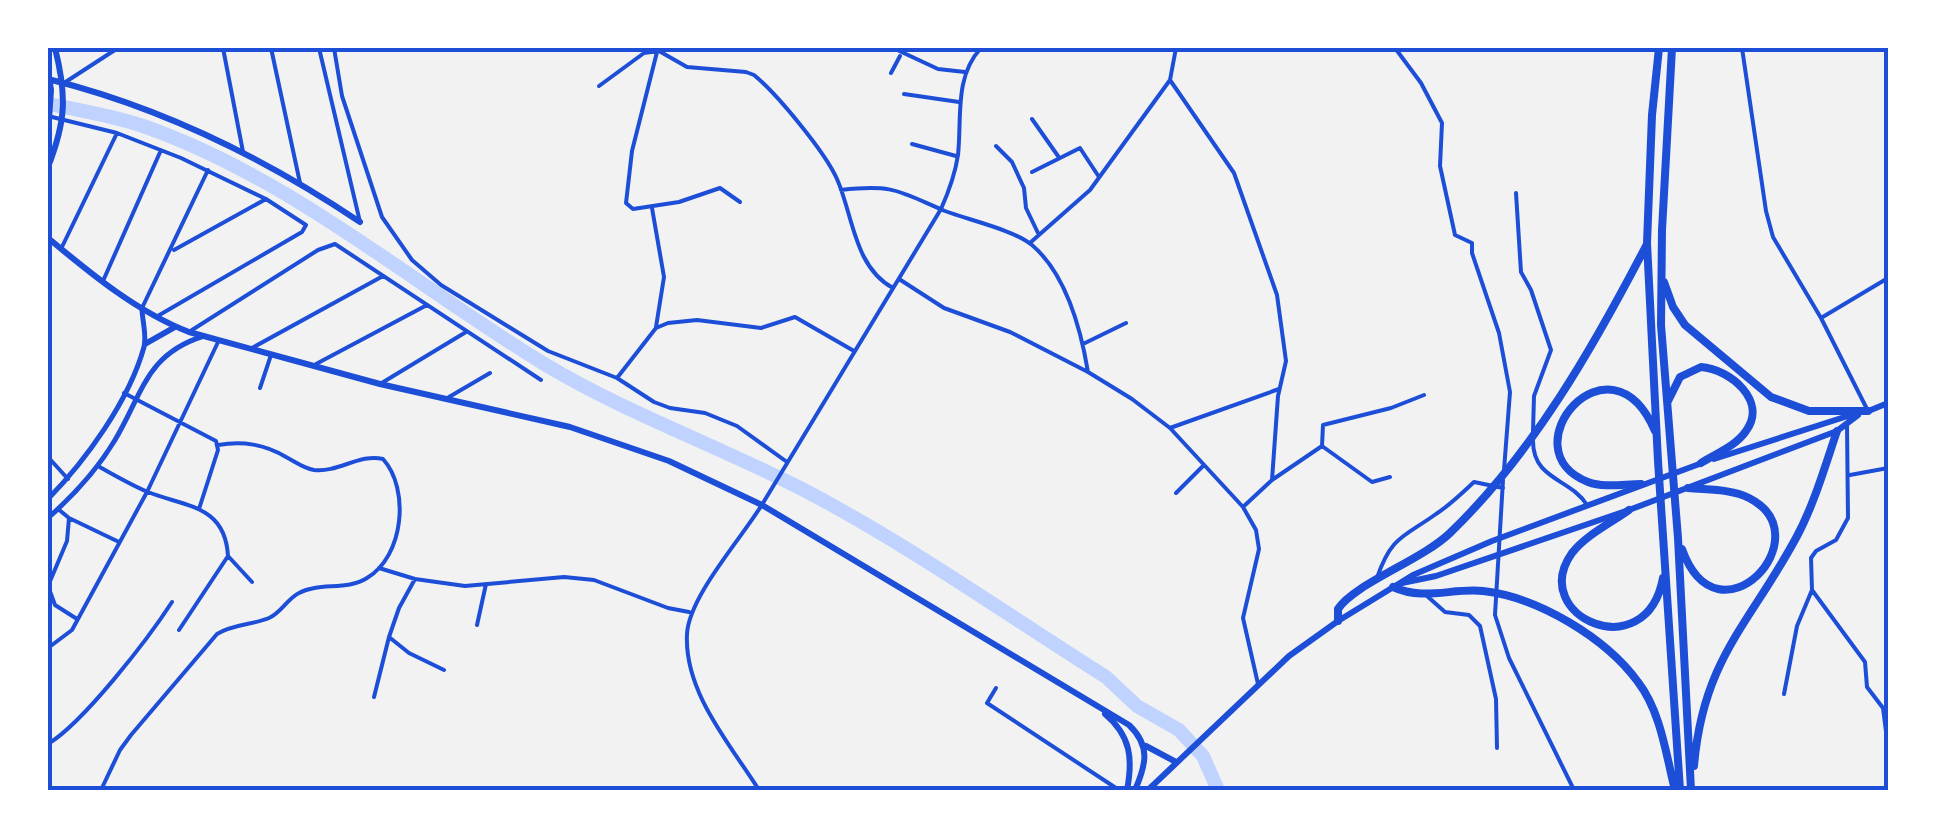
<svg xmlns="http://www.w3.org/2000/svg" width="1936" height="838" font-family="'Space Grotesk',sans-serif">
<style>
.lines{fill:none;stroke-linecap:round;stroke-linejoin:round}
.river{stroke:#bfd3fe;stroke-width:14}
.minor{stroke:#1d4ed8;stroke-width:4}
.tertiary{stroke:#1d4ed8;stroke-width:5}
.secondary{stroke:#1d4ed8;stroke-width:6}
.primary{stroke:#1d4ed8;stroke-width:6}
.motorway{stroke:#1d4ed8;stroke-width:8}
.neatline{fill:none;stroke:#1d4ed8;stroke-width:4}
</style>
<rect width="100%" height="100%" fill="#f2f2f2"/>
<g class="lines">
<path class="river" d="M48,104C79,110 113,116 143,126C290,177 414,285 546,365C628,414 719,446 804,490C909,545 1006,614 1106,677L1137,706L1179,730L1203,756L1218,790"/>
<path class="minor" d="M223,48L243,152
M271,48L300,183
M319,48L360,222
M334,48L342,96L382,217L412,260L441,285L548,351L617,378L654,402L670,408L705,413L737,426L787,462
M658,48L632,151L626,203L633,209L679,202L720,188L740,202
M893,48L938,69L965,72
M1176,48L1170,80L1234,173L1277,295L1286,361L1278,396L1272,480
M1395,48L1421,83L1442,123L1440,166L1455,235L1472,243V253L1499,333L1510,392L1504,470
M1742,48L1766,211L1773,237L1821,318L1868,411
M891,73L900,56
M64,83L118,48
M599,86L644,53L659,51L687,67L746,72L754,75C777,94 825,152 837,179C853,215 854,267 893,288
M904,94L959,102
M48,116L117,133L181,158L266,199L306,225L302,232L156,317
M1032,119L1058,156
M912,144L956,156
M996,146L1012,162L1024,188L1026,208L1038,233
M1032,172L1080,148L1099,177
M841,190C894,184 898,191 945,211C969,220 1014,230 1032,245C1066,274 1081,330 1088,372
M1516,193L1521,272L1531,290L1551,350L1534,396L1533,431
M652,208L664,277L656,327
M1031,242L1090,190L1170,80
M61,249L117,133
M174,250L266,199
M899,279L944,308L1010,332L1088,372L1132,399L1170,428L1243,507L1256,530L1259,549L1243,618L1258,684
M103,281L161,150
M142,308L208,170
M1821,318L1888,278
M192,330L318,250L335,244L541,380
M1083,344L1126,323
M252,348L383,276
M316,364L427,305
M617,378L656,328L668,323L697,320L761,328L795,317L854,351
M380,384L466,332
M260,388L271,355
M124,393L216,441L218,450L199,509
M449,397L490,373
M1170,428L1279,389
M1533,441C1533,480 1570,478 1587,505
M48,457L68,479
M98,466C114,475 131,485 148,492C186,507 225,505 228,556L179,630
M1850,475L1888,468
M1390,477L1372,482L1322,446L1323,425L1391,408L1424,395
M1503,480L1495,615L1509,658L1574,790
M1176,493L1204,465
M1243,507L1272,480L1322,446
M58,509L69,518L119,542
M69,518L67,541L48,586L55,605L77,619
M228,556L252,582
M379,568L415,579L465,586L564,577L594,580L668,608L689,612
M1377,578C1391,536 1404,537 1436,514C1450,505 1462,493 1474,482L1503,488
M415,579L399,608L389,637L409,653L444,670
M1812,590L1865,662L1867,687L1883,708L1888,747
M1427,596L1445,612L1469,615L1480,626L1496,699L1497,748
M477,625L486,584
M48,648L72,630L147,492L219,340
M996,688L987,703L1119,790
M1784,694L1797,626L1812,590L1811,558L1816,551L1836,540L1848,518L1847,425
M374,697L389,637
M48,744C84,722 148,639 172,602
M101,790L120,750L131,735L217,634C233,624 252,625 269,618C281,613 287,599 299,593C319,582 347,591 367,578C404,556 410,489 383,459C360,453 338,473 314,470C303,468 296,462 286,457C264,444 243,441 218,445
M759,790C730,744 684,692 687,634C689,596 742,538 763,503C822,405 882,308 941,209C949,191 955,175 958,155C962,118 954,77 981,48"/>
<path class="tertiary" d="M48,499C86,460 129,401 144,347C147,335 142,320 142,308
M48,518C74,495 97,470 115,440C143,393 146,354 204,336"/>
<path class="secondary" d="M48,70L51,90L48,134
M48,79C161,107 263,157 360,222
M48,167C66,121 67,96 55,48
M48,238C90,273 137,312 189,332L380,384L570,427L669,461L762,505L1129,725C1151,746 1146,765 1135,790
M145,344L175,327
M1105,714C1131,736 1133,759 1127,790
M1146,746L1176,762"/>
<path class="primary" d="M1866,412L1888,403
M1714,459L1854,414
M1402,583L1436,576L1629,510L1837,431L1858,415
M1148,790L1289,656L1338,621L1413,575L1492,541L1702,463"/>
<path class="motorway" d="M1659,48L1652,115L1647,243L1658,461L1680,790
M1672,48L1662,230L1661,325L1678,538L1691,790
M1664,282L1673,307L1685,325L1771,397L1809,411H1868
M1668,401L1680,377L1701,367C1730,369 1768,401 1746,431C1736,446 1715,454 1701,463
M1641,484C1624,484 1604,488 1588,482C1506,450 1610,326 1655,431
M1629,510C1611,523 1586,535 1572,553C1527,616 1646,669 1663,578
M1682,549C1718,650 1824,536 1749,498C1732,489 1708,490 1688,488
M1393,587C1424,601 1451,588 1483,591C1538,597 1606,638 1638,682C1661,712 1666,755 1675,790
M1338,621V609C1354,584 1422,560 1450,533C1534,452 1594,346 1647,244
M1694,766C1703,659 1749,625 1796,538C1814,505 1825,466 1837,431"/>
</g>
<rect width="1936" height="838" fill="none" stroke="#ffffff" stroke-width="100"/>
<rect x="50" y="50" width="1836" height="738" class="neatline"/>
</svg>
